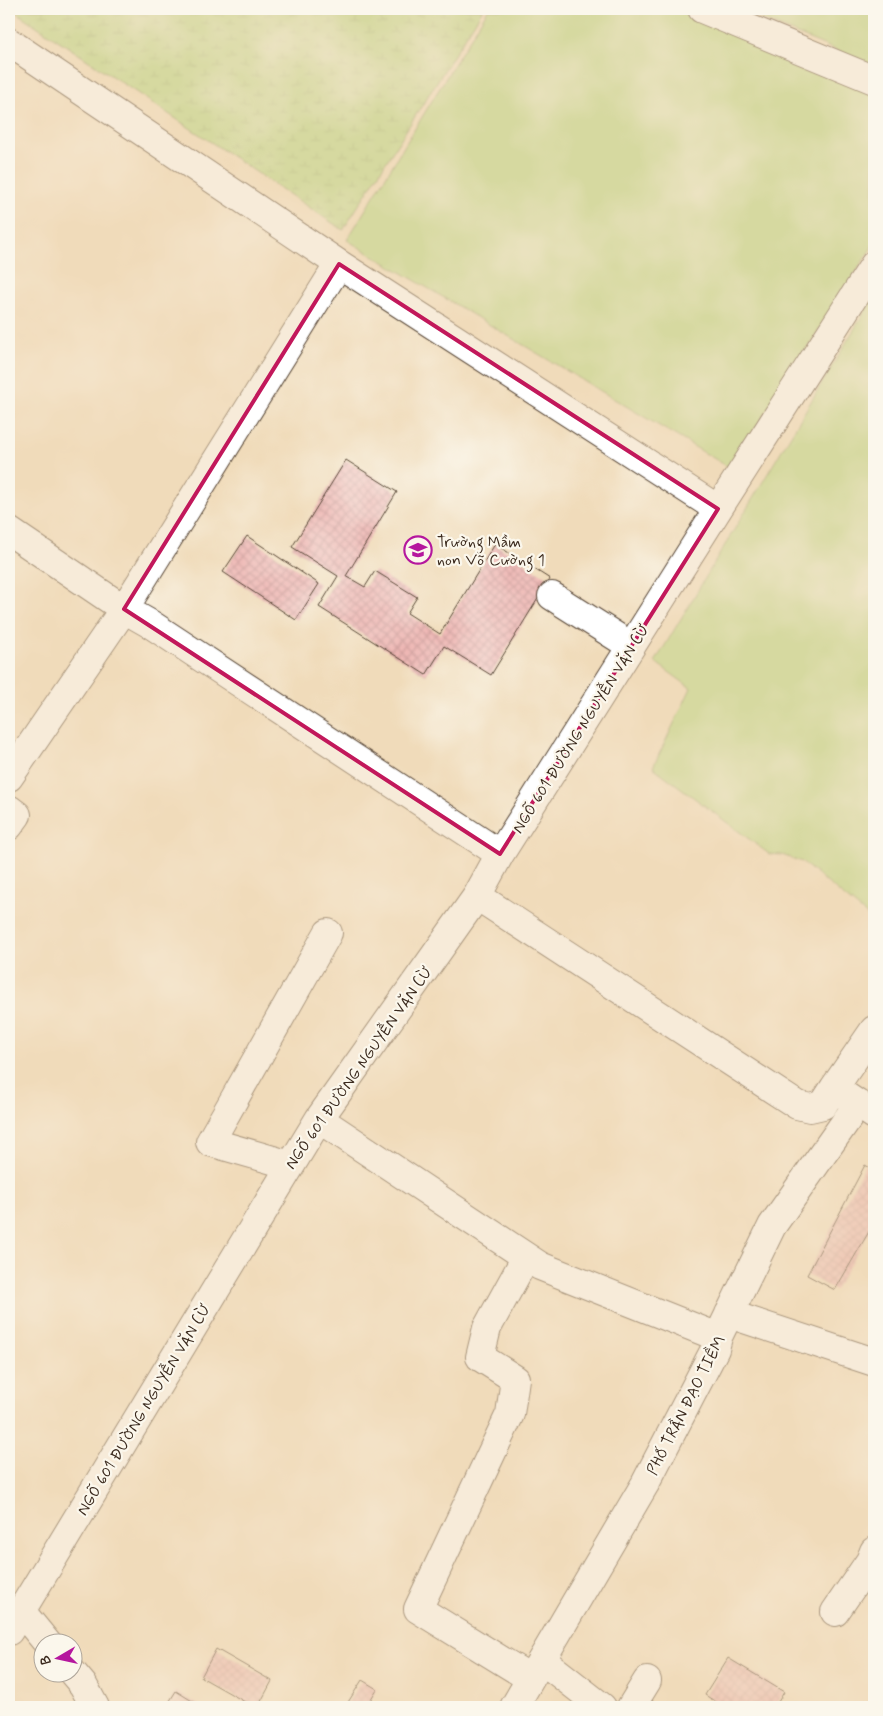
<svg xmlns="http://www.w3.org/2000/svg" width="883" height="1716" font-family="Mynerve,sans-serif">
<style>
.wetland{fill:url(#wetland-marsh);stroke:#78804f}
.green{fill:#b5d780;stroke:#78804f}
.building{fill:url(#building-cross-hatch)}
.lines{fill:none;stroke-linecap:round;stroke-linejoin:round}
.minor-casing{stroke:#564535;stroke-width:30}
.minor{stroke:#fff;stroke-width:28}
.marked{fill:none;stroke:#c2185b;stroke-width:4;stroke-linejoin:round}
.labels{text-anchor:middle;stroke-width:4.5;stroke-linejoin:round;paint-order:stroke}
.poi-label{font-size:16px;fill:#3b2a1e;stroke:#fbf7ec;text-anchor:start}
.street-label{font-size:16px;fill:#3b2a1e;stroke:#fbf7ec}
</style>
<defs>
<pattern id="wetland-marsh" width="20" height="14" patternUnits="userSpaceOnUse" patternTransform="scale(1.25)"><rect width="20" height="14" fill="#b5d780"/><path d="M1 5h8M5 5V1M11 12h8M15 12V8" fill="none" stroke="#9db96e"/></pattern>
<pattern id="building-cross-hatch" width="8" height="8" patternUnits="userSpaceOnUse" patternTransform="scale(1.25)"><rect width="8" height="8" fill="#edb3b1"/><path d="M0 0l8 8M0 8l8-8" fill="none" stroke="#cc9a98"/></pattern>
</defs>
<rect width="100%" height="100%" fill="#fbf7ec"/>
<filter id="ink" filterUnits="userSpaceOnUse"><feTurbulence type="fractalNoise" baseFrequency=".02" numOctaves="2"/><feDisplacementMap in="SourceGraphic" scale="10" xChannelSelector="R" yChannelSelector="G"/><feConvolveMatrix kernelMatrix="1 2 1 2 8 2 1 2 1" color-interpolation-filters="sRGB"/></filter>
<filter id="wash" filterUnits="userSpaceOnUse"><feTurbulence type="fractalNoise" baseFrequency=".0096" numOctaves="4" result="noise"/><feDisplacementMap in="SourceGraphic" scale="20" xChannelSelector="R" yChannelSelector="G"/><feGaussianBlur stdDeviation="1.12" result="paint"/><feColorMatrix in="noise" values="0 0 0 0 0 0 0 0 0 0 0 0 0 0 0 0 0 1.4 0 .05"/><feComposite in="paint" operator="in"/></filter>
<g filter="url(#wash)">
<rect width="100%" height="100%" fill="#f0dbba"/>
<path class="wetland" d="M11,9H483L343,230Z"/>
<path class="green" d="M488,9H683L874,92V244L730,468L347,240Z
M737,9H874V66Z
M874,296V921L802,862L782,855L769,854L653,767L691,688L655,662Z"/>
<g id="blocks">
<path class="building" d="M346,460L397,492L346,576L365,587L375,571L417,597L407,613L440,634L495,544L550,579L491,675L444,646L426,675L319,607L338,576L292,547Z
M247,536L319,584L296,620L223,572Z
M865,1165L874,1170V1223L835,1290L807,1275Z
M216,1649L272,1681L258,1707H254L201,1677Z
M728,1658L784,1692L775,1707H724L705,1695Z
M362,1680L377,1689L366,1707H345Z
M176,1691L202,1707H166Z"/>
</g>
</g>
<g filter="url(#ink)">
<use href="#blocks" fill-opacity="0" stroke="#564535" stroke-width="1"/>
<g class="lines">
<g class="minor-casing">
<path id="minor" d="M702,9L874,80
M9,42L339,264L718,509
M9,531L124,609L152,625L500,854
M552,596L631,646
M9,777L124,609L339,264
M9,809L17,815L9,826
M477,896L797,1105L810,1108L823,1105L834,1088L874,1115
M834,1088L874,1030
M319,1119L540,1266L718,1337
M290,1165L210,1142L328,933
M526,1257L487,1328L480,1357L515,1379L510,1414L418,1609L530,1678
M729,1314L874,1362
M21,1611L48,1644
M835,1612L870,1561L874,1551
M9,1631L319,1119L477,896L500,854L718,509L874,265
M542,1660L602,1707
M72,1672L83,1685L95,1707
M514,1707L645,1484L715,1349L718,1337L772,1226L858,1104
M631,1707L647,1681"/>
</g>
<use href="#minor" class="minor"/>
</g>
</g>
<path d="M0 0H883V1716H0ZM339,264L718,509L500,854L124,609Z" fill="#f0dbba" fill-opacity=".55" fill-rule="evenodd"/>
<path class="marked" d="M339,264L718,509L500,854L124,609Z"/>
<defs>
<g id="school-ring" transform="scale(1.4375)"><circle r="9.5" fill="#fbf7ec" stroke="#b5179e" stroke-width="1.5"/><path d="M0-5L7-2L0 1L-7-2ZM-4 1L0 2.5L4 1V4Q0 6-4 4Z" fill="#b5179e"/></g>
</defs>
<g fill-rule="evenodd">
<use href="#school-ring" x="418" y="550"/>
</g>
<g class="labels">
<g class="poi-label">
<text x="437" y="547">Trường Mầm<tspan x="437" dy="18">non Võ Cường 1</tspan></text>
</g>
<g class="street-label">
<text transform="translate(580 728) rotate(-58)" y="6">NGÕ 601 ĐƯỜNG NGUYỄN VĂN CỪ</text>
<text transform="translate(358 1067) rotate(-55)" y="6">NGÕ 601 ĐƯỜNG NGUYỄN VĂN CỪ</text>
<text transform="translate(685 1405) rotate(-63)" y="6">PHỐ TRẦN ĐẠO TIỀM</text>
<text transform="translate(143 1409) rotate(-59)" y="6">NGÕ 601 ĐƯỜNG NGUYỄN VĂN CỪ</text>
</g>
</g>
<rect width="883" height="1716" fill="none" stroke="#fbf7ec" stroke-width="30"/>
<g transform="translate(58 1658) rotate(261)"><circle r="24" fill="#fbf7ec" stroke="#aea59a"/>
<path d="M0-4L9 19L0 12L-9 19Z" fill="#b5179e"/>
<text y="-8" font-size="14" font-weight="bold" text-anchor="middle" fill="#3b2a1e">B</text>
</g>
</svg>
